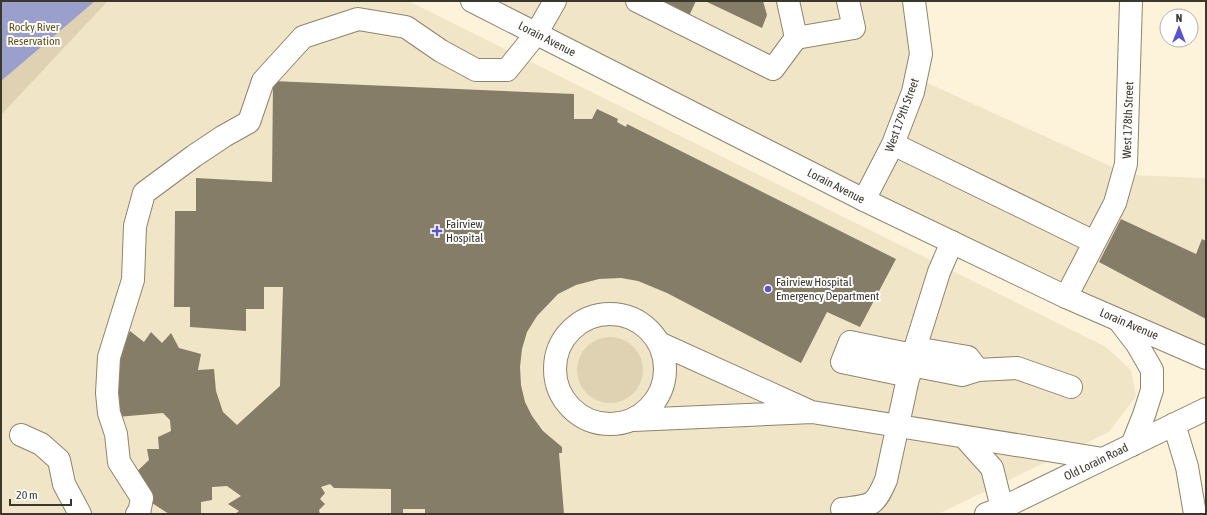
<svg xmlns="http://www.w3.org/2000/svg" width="1207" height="515" font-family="'Asap Condensed',sans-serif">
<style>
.built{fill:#f1e5c7}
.green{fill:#ded2b3}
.water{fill:#9b9fcc}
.building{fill:#867d68}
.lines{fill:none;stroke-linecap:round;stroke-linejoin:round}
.minor-casing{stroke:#8e856f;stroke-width:24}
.major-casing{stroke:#8e856f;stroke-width:24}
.minor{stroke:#fff;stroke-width:22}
.major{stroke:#fff;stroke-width:22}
.poi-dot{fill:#5954cc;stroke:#fff;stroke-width:1.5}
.labels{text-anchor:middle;stroke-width:4;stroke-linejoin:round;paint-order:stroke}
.park-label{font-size:12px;fill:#624e16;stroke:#fff}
.street-label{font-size:12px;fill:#3a372d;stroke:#fff}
.poi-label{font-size:12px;fill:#3a372d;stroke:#fff;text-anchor:start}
</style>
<rect width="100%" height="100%" fill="#fcf3da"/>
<path class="built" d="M108,1H408L1106,347L1131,370L1136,396L1109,432L938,514H1V115Z
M479,1H917L923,81L1130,175L1206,178V353L1159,334Z"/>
<path class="green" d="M1,1H108L1,115Z
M577 370a33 33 0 1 1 66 0a33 33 0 1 1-66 0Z"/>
<path class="water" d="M1,1H95L1,81Z"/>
<path class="building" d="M655,1H696L688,18Z
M705,1H763L767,15L762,28Z
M273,81L574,94V119H592L597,109L618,119L617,122L626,127L627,124L896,259L860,327L827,312L801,363L667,293L638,281L621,278L599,279L576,285L558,294L537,316L527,332L522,349L520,367L521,385L525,402L532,416L543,431L562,447V453H559L564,514H425V509H403V514H391V489L334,488L330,484L321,487L325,493L320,499L325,504L319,510L320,514H235L239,511L228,504L241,496L227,486L212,487V500L201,502V514H169L152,503L132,476L149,460L147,449H159L158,437L171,431L170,420L163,413L117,417V346L126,340L130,331L144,342L151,332L162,343L171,333L179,348L201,354L198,370L214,369L216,391L223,412L237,425L280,386L283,287H264V309H246V331L190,327V307H174L175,211H196V178L272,182Z
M1121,219L1196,254L1202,239L1206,241V319L1099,262Z"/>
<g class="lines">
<g class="minor-casing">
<path id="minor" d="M637,1L773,69L796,38L854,28L848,1
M788,1L796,38
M893,144L1094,242
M864,200L893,144L913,92L921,54L914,1
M1066,297L1115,203L1126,164L1131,1
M555 369a55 55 0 1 1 110 0a55 55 0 1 1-110 0Z
M659,343L809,411
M915,348L968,357L978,370
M911,365L962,375L978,370L1017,368L1071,387
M909,376L842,362L850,342L913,355
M633,420L812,412L1103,459
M1174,424L1187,467L1195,514
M21,435L41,444L59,460L64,484L80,514
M964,437L992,468L1002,508
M842,509C871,505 874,508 886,480L913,355L939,272L952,242
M137,514L139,513L142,498L119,462L116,434L109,413L107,393L109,357L133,280L135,226L144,193L194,156L224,136L249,122L263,81L303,37L358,19L406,27L441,51L476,70H507L536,34L555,1
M986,514L1002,508L1206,409"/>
</g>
<g class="major-casing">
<path id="major" d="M472,1L864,200L1066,297L1206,358
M1120,322L1137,344L1152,370V390L1144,415L1132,445"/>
</g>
<use href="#minor" class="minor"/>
<use href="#major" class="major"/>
</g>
<g class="poi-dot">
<path d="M435 225h4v4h4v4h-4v4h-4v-4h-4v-4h4z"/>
<circle cx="768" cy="289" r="4"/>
</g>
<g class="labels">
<g class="park-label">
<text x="34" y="31">Rocky River<tspan x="34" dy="14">Reservation</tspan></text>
</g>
<g class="street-label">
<text transform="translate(547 39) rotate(27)" y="4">Lorain Avenue</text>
<text transform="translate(902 115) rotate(-70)" y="4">West 179th Street</text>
<text transform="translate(1128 120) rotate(-88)" y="4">West 178th Street</text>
<text transform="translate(836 186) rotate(27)" y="4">Lorain Avenue</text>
<text transform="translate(1129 324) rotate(23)" y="4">Lorain Avenue</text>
<text transform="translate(1096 462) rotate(-26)" y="4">Old Lorain Road</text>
</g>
<g class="poi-label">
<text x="446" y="228">Fairview<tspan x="446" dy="14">Hospital</tspan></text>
<text x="776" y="286">Fairview Hospital<tspan x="776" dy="14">Emergency Department</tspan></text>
</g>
</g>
<rect width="1207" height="515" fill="none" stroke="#3a372d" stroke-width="4"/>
<g transform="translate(1179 28)"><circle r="19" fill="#ffffff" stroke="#b0afab"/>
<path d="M0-3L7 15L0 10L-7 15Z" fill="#5954cc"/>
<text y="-6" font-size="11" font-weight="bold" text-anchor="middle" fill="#3a372d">N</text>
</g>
<path d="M10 499v6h61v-6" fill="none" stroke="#3a372d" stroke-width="2"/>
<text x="16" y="499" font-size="12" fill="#3a372d" stroke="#ffffff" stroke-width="3" paint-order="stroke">20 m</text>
</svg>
